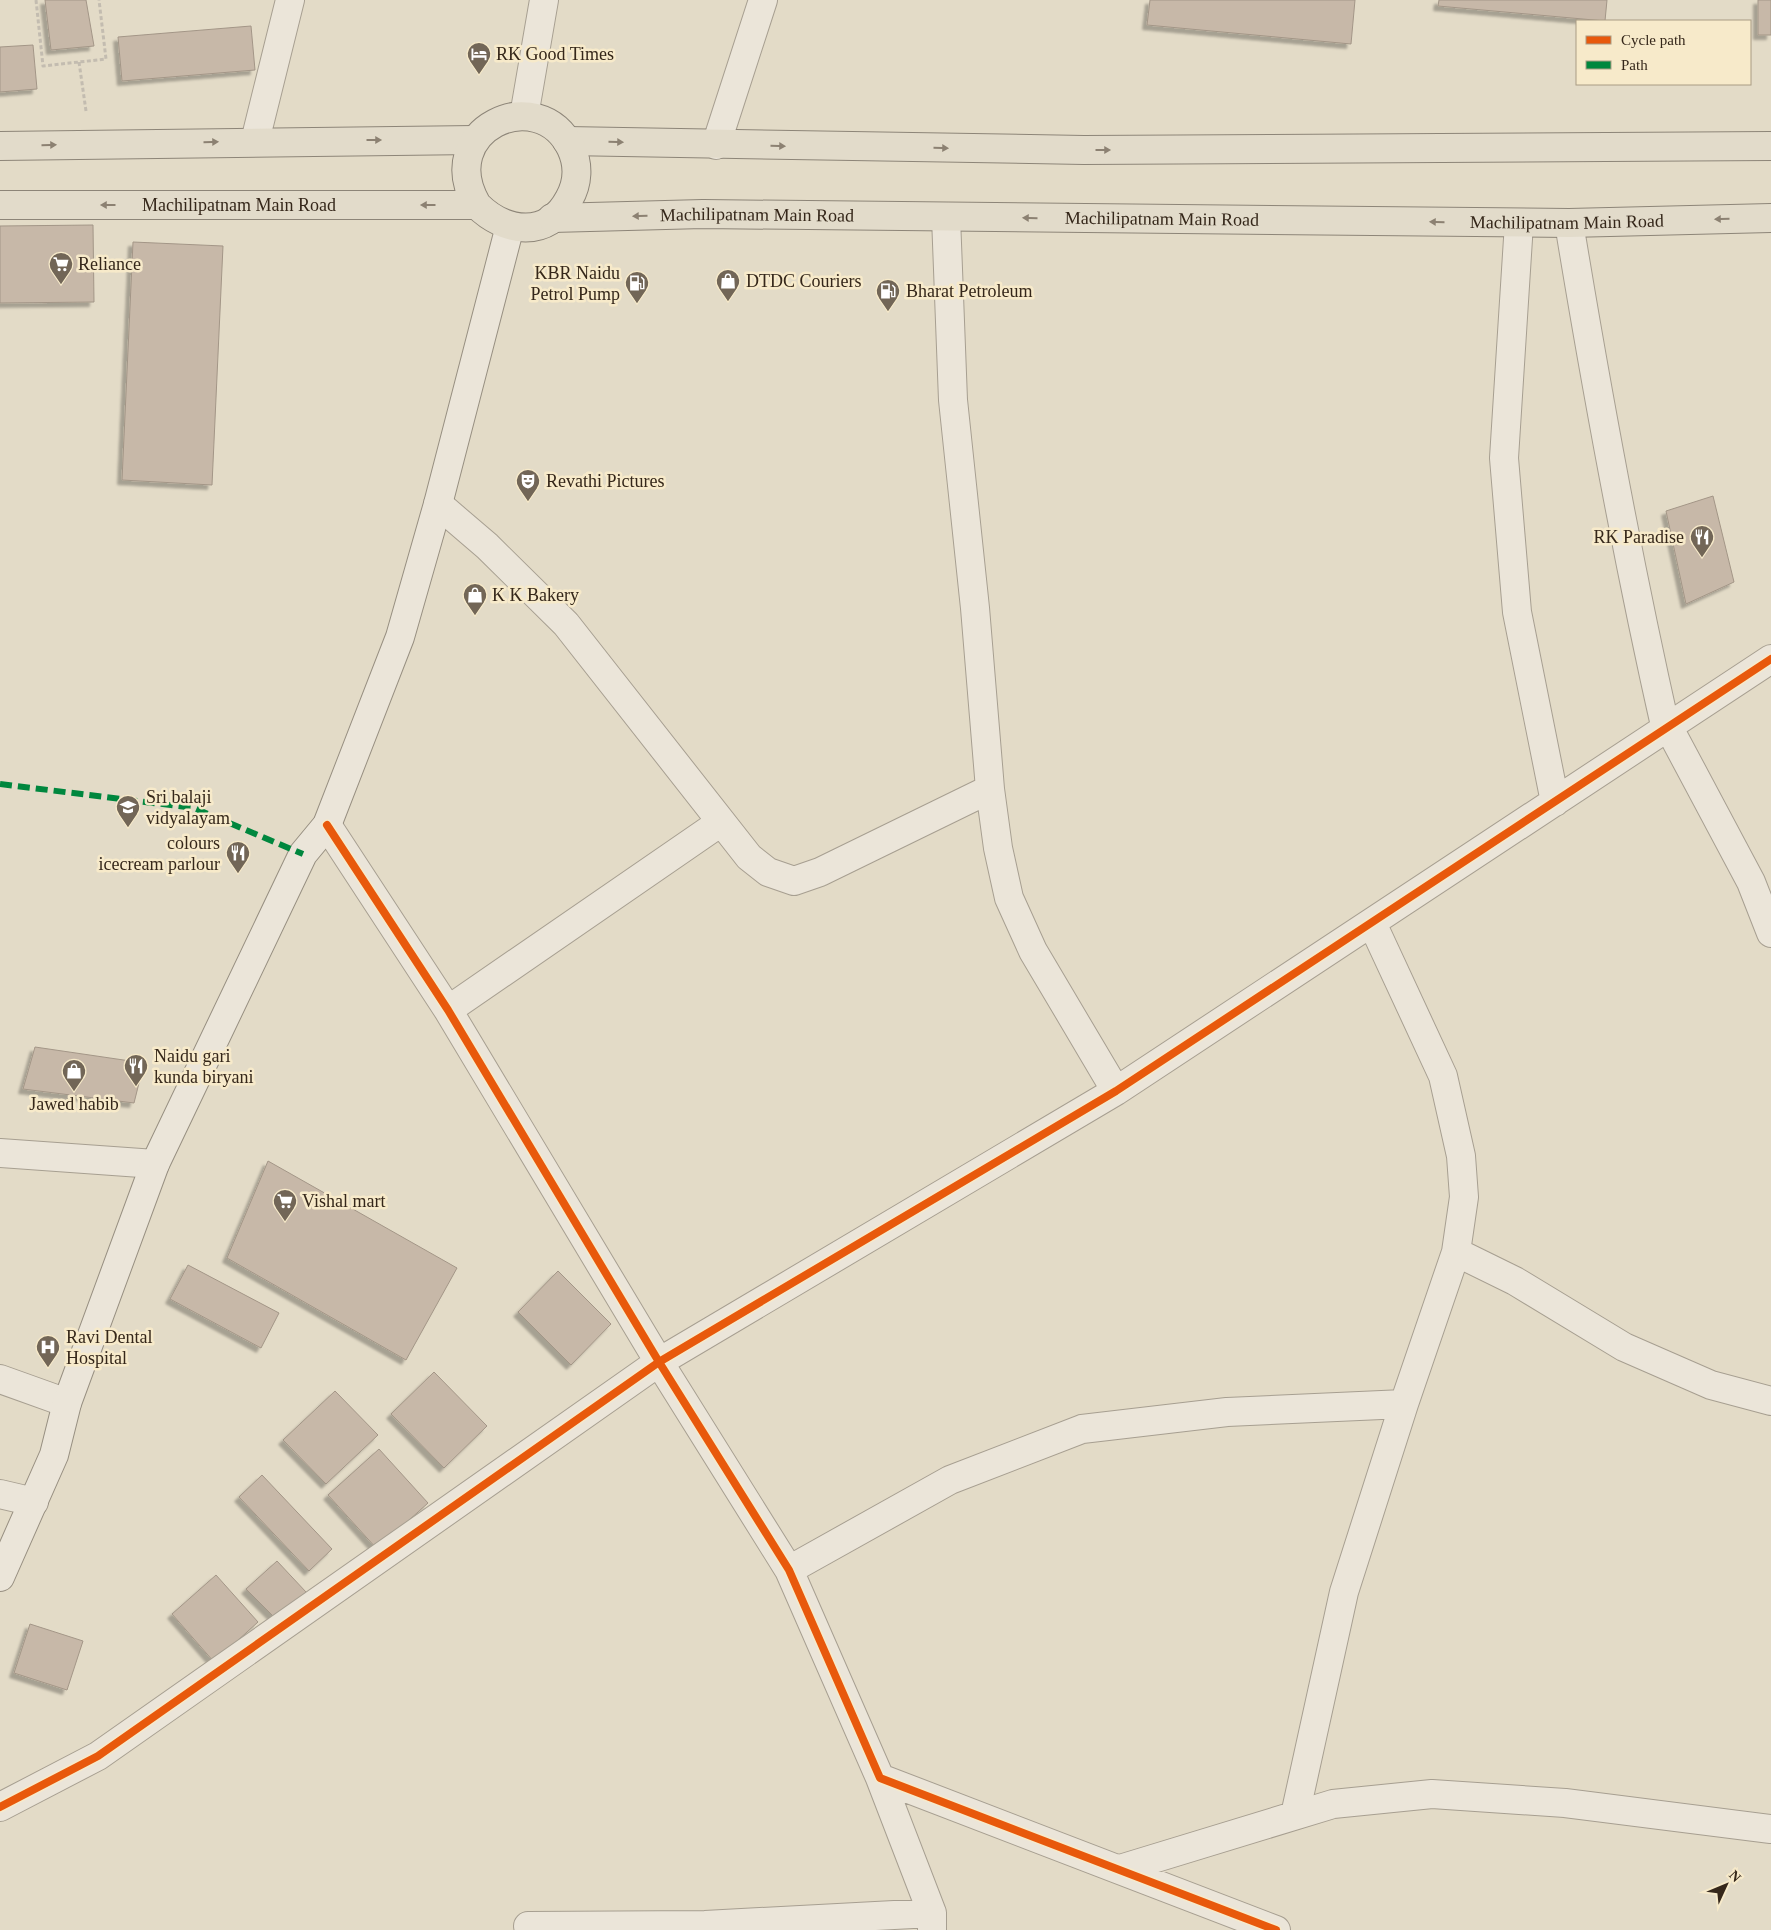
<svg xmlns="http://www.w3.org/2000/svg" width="1771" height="1930" font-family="'Times New Roman',serif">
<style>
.building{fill:#c7b8a8;stroke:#a39687;filter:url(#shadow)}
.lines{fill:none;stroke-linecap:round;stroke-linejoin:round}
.street-casing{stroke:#a79f91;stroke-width:30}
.secondary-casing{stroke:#978f81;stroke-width:30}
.primary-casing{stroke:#8d8578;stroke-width:30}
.path{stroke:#c3bcb0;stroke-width:3;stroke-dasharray:4 2.5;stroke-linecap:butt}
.street{stroke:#ebe5d9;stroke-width:28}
.secondary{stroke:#ebe5d9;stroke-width:28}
.primary{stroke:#e2dbca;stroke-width:28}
.quiet{stroke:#00873e;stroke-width:6;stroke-dasharray:12 6;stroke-linecap:butt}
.cycleway-casing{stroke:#f7eaca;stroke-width:11}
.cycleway{stroke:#e8590c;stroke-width:8}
.oneway{fill:#8c8172}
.labels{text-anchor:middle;stroke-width:5;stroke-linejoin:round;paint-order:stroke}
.poi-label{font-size:18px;fill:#35271a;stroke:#f7eaca;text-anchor:start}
.street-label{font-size:18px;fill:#35271a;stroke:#f7eaca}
</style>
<defs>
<filter id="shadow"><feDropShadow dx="-4.5" dy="4.5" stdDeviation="1" flood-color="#0004"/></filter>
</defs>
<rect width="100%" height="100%" fill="#e3dbc7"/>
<path class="building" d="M45,0H86L94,46L51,50Z
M1150,0H1355L1351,44L1147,25Z
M1439,0H1607L1605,21L1438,6Z
M1758,0H1771V35H1758Z
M251,26L255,70L122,81L118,37Z
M33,45L37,89L0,92V47Z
M93,225L94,302L0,303V226Z
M133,242L223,246L212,485L122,480Z
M1713,496L1734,582L1686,604L1666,511Z
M35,1047L144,1063L134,1103L23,1089Z
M268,1161L457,1268L406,1360L227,1258Z
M188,1265L279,1313L261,1348L170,1299Z
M558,1271L611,1324L571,1365L518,1312Z
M434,1372L487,1426L444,1468L391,1414Z
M335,1391L378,1435L326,1484L283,1440Z
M379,1449L428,1503L377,1549L328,1495Z
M262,1475L332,1549L309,1571L239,1497Z
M277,1561L306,1592L277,1620L246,1589Z
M216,1575L258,1622L214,1662L172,1614Z
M30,1624L83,1641L67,1690L14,1673Z"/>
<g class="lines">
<g class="street-casing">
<path id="street" d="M524,116L544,0
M255,141L290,0
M716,145L763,0
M946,217L953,400L975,608L990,789L998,848L1009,898L1033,951L1116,1091
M1519,223L1504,458L1517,612L1555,802
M1569,223C1597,393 1628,562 1666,730
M438,504L487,546L566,624L749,857L768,872L794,881L820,872L990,789
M1669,728L1751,882L1771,933
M327,825L448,1010L659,1362L789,1570L880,1778L1276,1930
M448,1010L721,822
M0,1153L155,1164
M1456,1252L1515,1281L1624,1347L1711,1385L1771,1401
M0,1379L67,1403
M0,1494L34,1502
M789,1570L950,1480L1082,1429L1227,1412L1404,1404
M880,1778L932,1913V1929
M0,1807L98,1756L659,1362L1116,1091L1771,659
M1295,1815L1344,1592L1404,1404L1456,1252L1464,1197L1461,1156L1443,1076L1372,923
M1120,1869L1333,1804L1432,1794L1565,1803L1771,1829
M528,1926L705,1925L932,1913"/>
</g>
<g class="secondary-casing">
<path id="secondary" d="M0,1577L54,1455L67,1403L155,1164L303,854L327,825L400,637L438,504L510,226"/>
</g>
<g class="primary-casing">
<g id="primary">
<path d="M567,141L1084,150L1771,146"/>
<path d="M0,146L475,140"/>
<path id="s1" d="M0,205H477C505,233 548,239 569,199C578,183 579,165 571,148C538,81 433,130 477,205"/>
<path id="s2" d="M552,218L703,214L1569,223L1771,218"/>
</g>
</g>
<path class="path" d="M36,0L43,66L106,59L99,0
M79,62L86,111"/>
<use href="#street" class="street"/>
<use href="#secondary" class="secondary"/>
<use href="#primary" class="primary"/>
<path class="quiet" d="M0,784L194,808L303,854"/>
<g class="cycleway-casing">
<path id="cycleway" d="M327,825L448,1010L659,1362L789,1570L880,1778L1276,1930
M0,1807L98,1756L659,1362L1116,1091L1771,659"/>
</g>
<use href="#cycleway" class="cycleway"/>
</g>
<defs><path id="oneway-solid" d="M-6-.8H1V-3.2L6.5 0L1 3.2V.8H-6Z" transform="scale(1.25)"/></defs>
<g class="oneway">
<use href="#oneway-solid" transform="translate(374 140)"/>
<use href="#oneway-solid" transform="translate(211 142) rotate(-1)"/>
<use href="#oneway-solid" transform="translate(616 142) rotate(1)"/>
<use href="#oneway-solid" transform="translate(49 145) rotate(-1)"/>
<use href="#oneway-solid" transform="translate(778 146) rotate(1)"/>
<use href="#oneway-solid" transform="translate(941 148) rotate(1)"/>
<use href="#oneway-solid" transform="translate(1103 150)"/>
<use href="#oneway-solid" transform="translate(108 205) rotate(180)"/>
<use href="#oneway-solid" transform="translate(428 205) rotate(180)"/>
<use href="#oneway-solid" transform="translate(640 216) rotate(178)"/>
<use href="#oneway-solid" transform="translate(1030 218) rotate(-179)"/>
<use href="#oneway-solid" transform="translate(1722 219) rotate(179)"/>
<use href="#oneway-solid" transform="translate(1437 222) rotate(-179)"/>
</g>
<defs>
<g id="hotel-pin" transform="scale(1.25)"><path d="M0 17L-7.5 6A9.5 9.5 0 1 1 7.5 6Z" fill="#726657" stroke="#f7eaca"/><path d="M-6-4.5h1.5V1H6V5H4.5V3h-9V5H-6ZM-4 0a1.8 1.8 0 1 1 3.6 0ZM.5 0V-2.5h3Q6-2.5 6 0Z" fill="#fff"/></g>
<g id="supermarket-pin" transform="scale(1.25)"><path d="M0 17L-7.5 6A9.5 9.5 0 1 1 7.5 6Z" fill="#726657" stroke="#f7eaca"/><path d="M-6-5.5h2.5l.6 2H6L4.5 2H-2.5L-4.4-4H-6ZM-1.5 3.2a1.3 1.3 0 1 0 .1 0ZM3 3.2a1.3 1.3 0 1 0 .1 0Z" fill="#fff"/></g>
<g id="shop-pin" transform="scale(1.25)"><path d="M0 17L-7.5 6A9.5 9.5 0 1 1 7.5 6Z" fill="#726657" stroke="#f7eaca"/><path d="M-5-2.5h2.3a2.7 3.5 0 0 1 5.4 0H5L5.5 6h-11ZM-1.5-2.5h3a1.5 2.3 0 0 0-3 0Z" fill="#fff"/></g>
<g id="fuel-pin" transform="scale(1.25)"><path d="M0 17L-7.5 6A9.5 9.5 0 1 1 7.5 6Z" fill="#726657" stroke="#f7eaca"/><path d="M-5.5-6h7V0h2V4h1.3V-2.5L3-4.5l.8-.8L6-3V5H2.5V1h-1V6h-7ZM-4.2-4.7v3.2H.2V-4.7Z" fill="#fff"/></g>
<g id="theatre-pin" transform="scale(1.25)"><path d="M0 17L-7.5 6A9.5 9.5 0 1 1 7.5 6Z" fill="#726657" stroke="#f7eaca"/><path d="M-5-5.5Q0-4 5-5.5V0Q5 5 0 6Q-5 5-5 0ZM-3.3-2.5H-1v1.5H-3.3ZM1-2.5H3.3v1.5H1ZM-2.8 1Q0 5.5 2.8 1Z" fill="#fff"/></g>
<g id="restaurant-pin" transform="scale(1.25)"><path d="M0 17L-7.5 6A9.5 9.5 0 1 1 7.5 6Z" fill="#726657" stroke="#f7eaca"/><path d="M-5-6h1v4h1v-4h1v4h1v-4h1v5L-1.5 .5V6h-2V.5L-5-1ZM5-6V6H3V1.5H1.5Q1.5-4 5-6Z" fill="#fff"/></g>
<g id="school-pin" transform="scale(1.25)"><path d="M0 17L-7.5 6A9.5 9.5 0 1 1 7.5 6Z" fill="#726657" stroke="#f7eaca"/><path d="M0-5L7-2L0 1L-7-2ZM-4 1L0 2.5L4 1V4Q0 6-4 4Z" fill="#fff"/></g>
<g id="hospital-pin" transform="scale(1.25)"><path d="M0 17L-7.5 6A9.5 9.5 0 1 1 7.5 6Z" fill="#726657" stroke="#f7eaca"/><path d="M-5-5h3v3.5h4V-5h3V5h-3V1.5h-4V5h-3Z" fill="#fff"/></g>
</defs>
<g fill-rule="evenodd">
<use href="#hotel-pin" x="479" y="54"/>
<use href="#supermarket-pin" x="61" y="264"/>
<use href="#shop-pin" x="728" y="281"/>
<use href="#fuel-pin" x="637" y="283"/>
<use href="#fuel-pin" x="888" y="291"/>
<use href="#theatre-pin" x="528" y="481"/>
<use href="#restaurant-pin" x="1702" y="537"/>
<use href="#shop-pin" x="475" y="595"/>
<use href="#school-pin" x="128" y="807"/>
<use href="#restaurant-pin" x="238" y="853"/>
<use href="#restaurant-pin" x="136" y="1066"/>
<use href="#shop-pin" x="74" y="1071"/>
<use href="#supermarket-pin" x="285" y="1201"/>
<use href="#hospital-pin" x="48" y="1347"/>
</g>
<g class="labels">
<g class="poi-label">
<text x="496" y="60">RK Good Times</text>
<text x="78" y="270">Reliance</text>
<text x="620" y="279" text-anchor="end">KBR Naidu<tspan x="620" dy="21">Petrol Pump</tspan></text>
<text x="746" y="287">DTDC Couriers</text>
<text x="906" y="297">Bharat Petroleum</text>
<text x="546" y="487">Revathi Pictures</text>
<text x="1684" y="543" text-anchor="end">RK Paradise</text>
<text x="492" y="601">K K Bakery</text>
<text x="146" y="803">Sri balaji<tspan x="146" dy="21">vidyalayam</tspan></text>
<text x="220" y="849" text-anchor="end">colours<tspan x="220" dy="21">icecream parlour</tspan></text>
<text x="154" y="1062">Naidu gari<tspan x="154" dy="21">kunda biryani</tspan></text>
<text x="74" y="1110" text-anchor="middle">Jawed habib</text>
<text x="302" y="1207">Vishal mart</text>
<text x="66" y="1343">Ravi Dental<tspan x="66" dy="21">Hospital</tspan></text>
</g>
<g class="street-label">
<text dy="6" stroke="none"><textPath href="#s1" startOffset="239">Machilipatnam Main Road</textPath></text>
<text dy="6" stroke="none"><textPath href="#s2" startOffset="205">Machilipatnam Main Road</textPath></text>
<text dy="6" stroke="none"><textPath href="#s2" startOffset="610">Machilipatnam Main Road</textPath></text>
<text dy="6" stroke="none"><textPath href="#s2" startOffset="1015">Machilipatnam Main Road</textPath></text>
</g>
</g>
<rect x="1576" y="20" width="175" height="65" fill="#f7eaca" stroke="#a99c84"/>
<rect x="1586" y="36" width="25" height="8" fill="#e8590c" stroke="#a99c84"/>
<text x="1621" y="45" font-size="15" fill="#35271a">Cycle path</text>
<rect x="1586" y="61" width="25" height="8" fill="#00873e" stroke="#a99c84"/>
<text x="1621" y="70" font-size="15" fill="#35271a">Path</text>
<g transform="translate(1726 1885) rotate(46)" stroke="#f7eaca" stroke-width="4" paint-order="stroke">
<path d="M0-4L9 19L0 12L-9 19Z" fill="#35271a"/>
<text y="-8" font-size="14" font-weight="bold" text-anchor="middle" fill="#35271a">N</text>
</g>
</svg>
